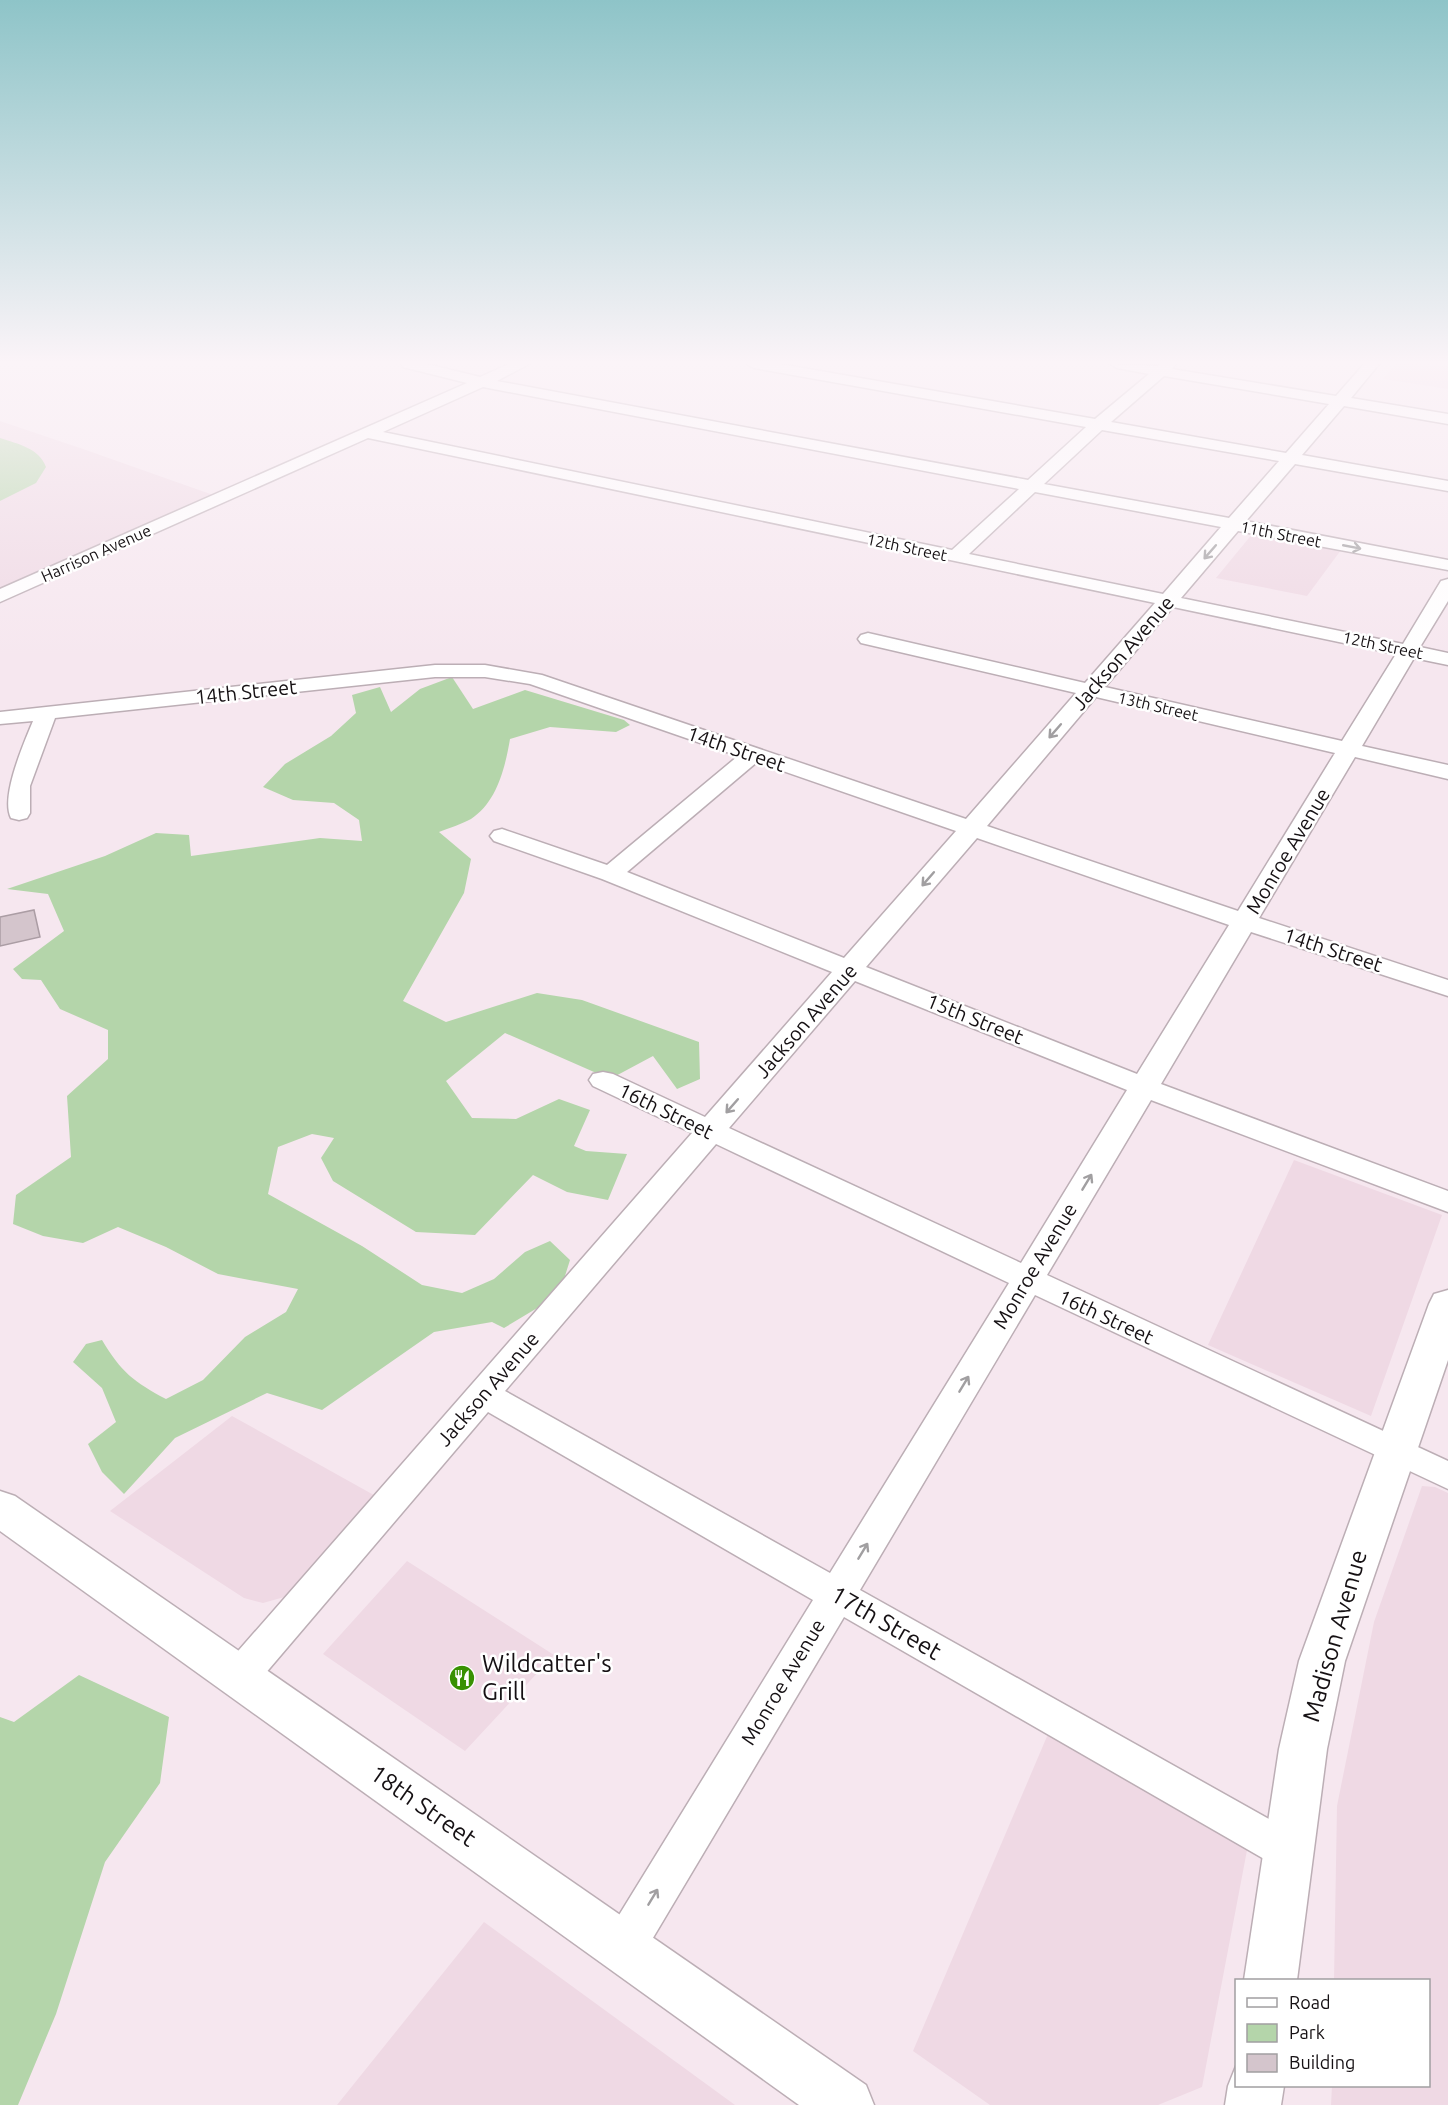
<svg xmlns="http://www.w3.org/2000/svg" width="1448" height="2105" font-family="Ubuntu,sans-serif">
<style>
.built{fill:#efd9e4}
.green{fill:#b4d5aa}
.building{fill:#d4c5cc;stroke:#ab9da4;stroke-width:1.5}
.lines{fill:none;stroke-linecap:round;stroke-linejoin:round}
.minor-casing{stroke:#bcaeb5;stroke-width:3}
.tertiary-casing{stroke:#bcaeb5;stroke-width:3}
.secondary-casing{stroke:#bcaeb5;stroke-width:3}
.minor{fill:#fff;fill-rule:evenodd}
.tertiary{fill:#fff;fill-rule:evenodd}
.secondary{fill:#fff;fill-rule:evenodd}
.oneway{stroke:#a19fa1}
.labels{text-anchor:middle;stroke-width:5;stroke-linejoin:round;paint-order:stroke}
.far-street-label{font-size:16px;fill:#151013;stroke:#fff}
.street-label{font-size:20px;fill:#151013;stroke:#fff}
.near-street-label{font-size:24px;fill:#151013;stroke:#fff}
.near-poi-label{font-size:24px;fill:#151013;stroke:#fff;text-anchor:start}
</style>
<rect width="100%" height="100%" fill="#f6e7ef"/>
<path class="built" d="M1396,364L1448,365V389L1383,379Z
M0,421L83,449L216,496L0,589Z
M1253,533L1341,550L1307,596L1216,578Z
M1294,1160L1442,1215L1371,1416L1208,1345Z
M232,1416L381,1499L295,1594L263,1603L244,1598L110,1511Z
M1422,1486L1435,1487L1448,1493V2105H1331L1332,2086H1428V1980H1334L1337,1806L1374,1622Z
M407,1561L554,1655L465,1751L323,1654Z
M1048,1734L1248,1845L1202,2087L1158,2105H990L913,2051Z
M484,1922L735,2105H337Z"/>
<path class="green" d="M0,438C18,444 39,448 46,467L36,483L0,501Z
M452,677L473,709L525,690L624,720L630,725L616,732L550,727L510,739C505,768 497,802 471,819C462,824 449,828 439,832L471,859L464,893L403,1001L446,1022L537,993L582,1000L699,1042L700,1079L677,1089L653,1056L610,1079L505,1033L446,1081L472,1118L516,1119L559,1099L590,1110L574,1146L586,1151L627,1154L608,1200L567,1192L533,1175L475,1235L416,1232L333,1181L321,1158L334,1138L312,1134L278,1147L268,1194L362,1246L422,1285L462,1293L494,1279L525,1252L550,1241L570,1260L559,1295L504,1328L492,1322L434,1332L322,1410L267,1393L175,1438L124,1494L102,1472L88,1444L116,1422L102,1388L73,1362L86,1344L102,1340C121,1372 134,1382 166,1399L203,1380L245,1337L286,1312L298,1289L218,1274L166,1247L118,1227L83,1243L43,1236L13,1224L16,1195L71,1157L67,1096L108,1059V1030L60,1009L41,980L22,979L13,969L64,931L48,894L7,889L105,856L156,833L189,835L191,856L320,838L362,841L359,820L334,803L293,800L263,787L285,764L331,736L356,713L352,695L380,687L391,712L420,689Z
M79,1675L169,1717L160,1783L105,1862L56,2014L18,2105H0V1717L14,1722Z"/>
<path class="building" d="M34,910L40,937L0,946V917Z"/>
<g class="lines">
<g class="minor-casing">
<path id="minor" d="M401,364H427L480,377L509,364H529L497,381L1028,480L1086,427L754,368L747,364H780L1095,419L1149,374L1117,368L1110,364L1157,366L1160,364H1176L1172,369L1336,396L1364,364H1379L1351,398L1448,414V424L1344,406L1302,455L1448,481V491L1295,464L1246,521L1448,560V570L1238,531L1181,598L1403,644L1441,581L1448,579V601L1420,647L1448,653V665L1414,658L1362,746L1448,765V779L1355,757L1259,918L1448,980V996L1251,932L1161,1084L1448,1191V1212L1151,1100L1047,1275L1448,1461V1489L1035,1295L860,1590L1303,1838L1309,1851L1303,1864L1288,1870L1273,1864L844,1617L638,1963L623,1969L608,1963L601,1948L608,1933L813,1600L488,1412L253,1688L239,1693L225,1688L220,1677L225,1666L692,1133L593,1086L589,1080L593,1074L603,1072L613,1074L705,1117L832,972L602,879L494,841L490,836L494,831L502,829L607,865L738,756L530,684L485,677H435L55,718L30,786V813L27,818L19,820L11,818C0,797 24,743 33,721L0,724V712L435,665H485L542,675L966,819L1076,693L861,643L858,639L861,635L868,633L1085,683L1155,603L368,438L0,602V589L467,383L403,367ZM1164,376L1329,404L1286,453L1111,422ZM483,387L1019,489L952,550L383,432ZM1102,430L1279,461L1229,518L1044,484ZM1035,492L1221,527L1163,594L969,554ZM1173,607L1396,654L1342,741L1105,687ZM1096,697L1335,753L1238,911L987,826ZM757,762L956,831L844,958L627,872ZM977,838L1229,925L1137,1074L866,967ZM855,981L1127,1090L1021,1263L729,1128ZM716,1144L1009,1283L830,1573L505,1391Z"/>
</g>
<g class="tertiary-casing">
<path id="tertiary" d="M1448,1290V1360L1345,1661L1327,1749L1297,1980H1244L1279,1749L1299,1661L1429,1304L1434,1294Z
M1236,2066V2086H1284L1281,2105H1225L1228,2086Z"/>
</g>
<g class="secondary-casing">
<path id="secondary" d="M0,1491L15,1496L866,2085L874,2105H799L0,1531Z"/>
</g>
<use href="#minor" class="minor"/>
<use href="#tertiary" class="tertiary"/>
<use href="#secondary" class="secondary"/>
</g>
<defs><path id="oneway-shaft" d="M-6 0H5M1.5-3L5.5 0L1.5 3" fill="none" stroke-width="1.6" stroke-linecap="round" stroke-linejoin="round" transform="scale(1.5)"/></defs>
<g class="oneway">
<use href="#oneway-shaft" transform="translate(1352 547) rotate(11)"/>
<use href="#oneway-shaft" transform="translate(1210 552) rotate(131)"/>
<use href="#oneway-shaft" transform="translate(1055 731) rotate(131)"/>
<use href="#oneway-shaft" transform="translate(928 879) rotate(131)"/>
<use href="#oneway-shaft" transform="translate(732 1106) rotate(131)"/>
<use href="#oneway-shaft" transform="translate(1087 1182) rotate(-59)"/>
<use href="#oneway-shaft" transform="translate(964 1384) rotate(-59)"/>
<use href="#oneway-shaft" transform="translate(863 1551) rotate(-59)"/>
<use href="#oneway-shaft" transform="translate(653 1897) rotate(-59)"/>
</g>
<linearGradient id="sky" x2="0" y2="1"><stop stop-color="#8ec4c8"/><stop offset="0.55" stop-color="#fbf4f8"/><stop offset="1" stop-color="#fbf4f8" stop-opacity="0"/></linearGradient>
<rect width="1448" height="659" fill="url(#sky)"/>
<defs>
<g id="restaurant-disc" transform="scale(1.35)"><circle r="9.5" fill="#389102" stroke="#fff"/><path d="M-5-6h1v4h1v-4h1v4h1v-4h1v5L-1.5 .5V6h-2V.5L-5-1ZM5-6V6H3V1.5H1.5Q1.5-4 5-6Z" fill="#fff"/></g>
</defs>
<g fill-rule="evenodd">
<use href="#restaurant-disc" x="462" y="1678"/>
</g>
<g class="labels">
<g class="far-street-label">
<text transform="translate(1281 534) rotate(11)" y="6">11th Street</text>
<text transform="translate(907 547) rotate(12)" y="6">12th Street</text>
<text transform="translate(96 553) rotate(-24)" y="6">Harrison Avenue</text>
<text transform="translate(1383 645) rotate(12)" y="6">12th Street</text>
<text transform="translate(1158 706) rotate(13)" y="6">13th Street</text>
</g>
<g class="street-label">
<text transform="translate(1123 653) rotate(-49)" y="7">Jackson Avenue</text>
<text transform="translate(246 692) rotate(-6)" y="7">14th Street</text>
<text transform="translate(736 749) rotate(19)" y="7">14th Street</text>
<text transform="translate(1288 851) rotate(-59)" y="7">Monroe Avenue</text>
<text transform="translate(1333 950) rotate(18)" y="7">14th Street</text>
<text transform="translate(975 1019) rotate(22)" y="7">15th Street</text>
<text transform="translate(806 1021) rotate(-49)" y="7">Jackson Avenue</text>
<text transform="translate(666 1111) rotate(26)" y="7">16th Street</text>
<text transform="translate(1035 1266) rotate(-59)" y="7">Monroe Avenue</text>
<text transform="translate(1106 1317) rotate(25)" y="7">16th Street</text>
<text transform="translate(488 1389) rotate(-49)" y="7">Jackson Avenue</text>
<text transform="translate(783 1682) rotate(-59)" y="7">Monroe Avenue</text>
</g>
<g class="near-street-label">
<text transform="translate(886 1623) rotate(30)" y="8">17th Street</text>
<text transform="translate(1335 1636) rotate(-74)" y="8">Madison Avenue</text>
<text transform="translate(423 1806) rotate(35)" y="8">18th Street</text>
</g>
<g class="near-poi-label">
<text x="482" y="1672">Wildcatter's<tspan x="482" dy="28">Grill</tspan></text>
</g>
</g>
<rect x="1235" y="1979" width="195" height="108" fill="#ffffff" stroke="#a19fa1" stroke-width="1.5"/>
<rect x="1247" y="1998" width="30" height="9" fill="#ffffff" stroke="#a19fa1" stroke-width="1.5"/>
<text x="1289" y="2009" font-size="18" fill="#151013">Road</text>
<rect x="1247" y="2024" width="30" height="18" fill="#b4d5aa" stroke="#a19fa1" stroke-width="1.5"/>
<text x="1289" y="2039" font-size="18" fill="#151013">Park</text>
<rect x="1247" y="2054" width="30" height="18" fill="#d4c5cc" stroke="#a19fa1" stroke-width="1.5"/>
<text x="1289" y="2069" font-size="18" fill="#151013">Building</text>
</svg>
